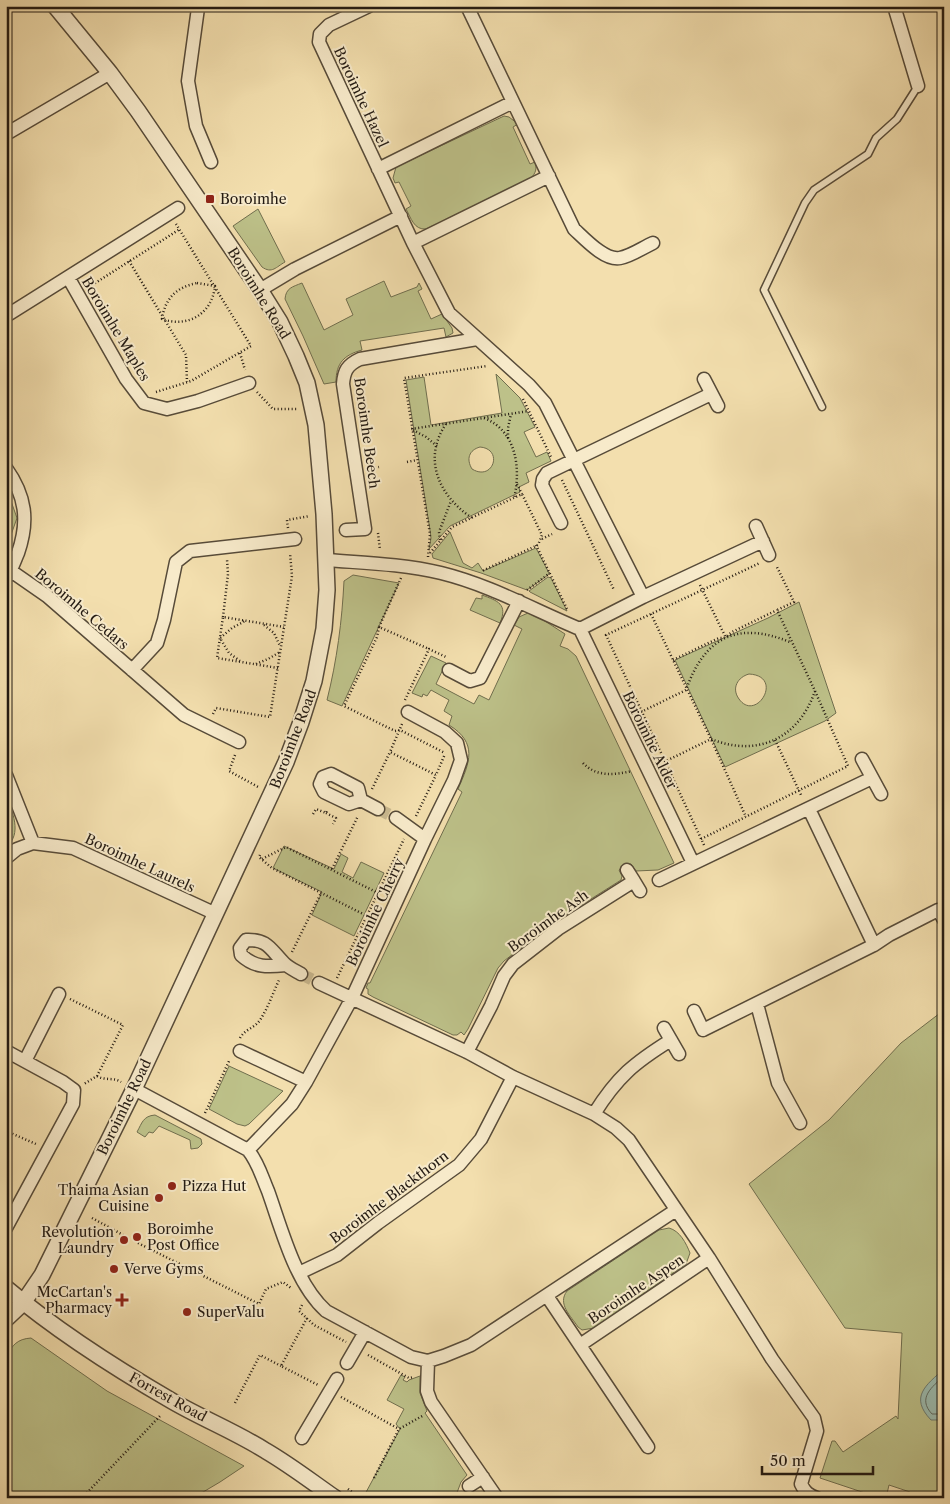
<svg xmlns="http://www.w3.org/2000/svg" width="950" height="1504" font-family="'Libre Caslon Text',serif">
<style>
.green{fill:#bdc189;stroke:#706e4e;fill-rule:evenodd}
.water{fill:#9cbcb0;stroke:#6c7b71}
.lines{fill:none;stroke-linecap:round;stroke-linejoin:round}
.shore{stroke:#606b61;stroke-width:1}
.minor-tunnel{stroke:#c9b88f;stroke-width:12;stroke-dasharray:12 6;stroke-linecap:butt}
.service-casing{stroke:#574b39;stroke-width:9}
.minor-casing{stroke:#574b39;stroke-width:15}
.tertiary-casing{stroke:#574b39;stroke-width:18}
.path{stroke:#231a12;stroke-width:2.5;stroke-dasharray:1 2.5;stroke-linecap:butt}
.service{stroke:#f7eaca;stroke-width:6}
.minor{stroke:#f7eaca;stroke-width:12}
.tertiary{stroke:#f7eaca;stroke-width:15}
.poi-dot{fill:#8f2418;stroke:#f7eaca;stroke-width:2}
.labels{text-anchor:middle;stroke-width:4;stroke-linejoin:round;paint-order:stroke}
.street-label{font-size:14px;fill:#231a12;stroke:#f7eaca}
.poi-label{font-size:14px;fill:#231a12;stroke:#f7eaca;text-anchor:start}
</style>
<rect width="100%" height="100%" fill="#f3dfae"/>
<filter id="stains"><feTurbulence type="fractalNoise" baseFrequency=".004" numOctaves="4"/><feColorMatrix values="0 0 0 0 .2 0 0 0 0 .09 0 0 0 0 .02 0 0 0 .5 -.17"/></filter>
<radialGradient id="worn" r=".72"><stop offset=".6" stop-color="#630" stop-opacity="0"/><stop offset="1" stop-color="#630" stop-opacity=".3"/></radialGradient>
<path class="green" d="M504,116L509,117L518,124L513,127L530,164L535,162C537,169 536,173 530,179L426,229C414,230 411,218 406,209L411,206L399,182L395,183L393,178L396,167Z
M258,209L285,262C276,267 272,274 262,267L233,226Z
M384,281L391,297L417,287L419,283L422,289L418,291L431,319L442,314L452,328L453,333L446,337L444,328L360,341L362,350C344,355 336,363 336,382L324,384L303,336L285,299C286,288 292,287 302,283L324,330L353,315L346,299Z
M496,374L520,398L535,427L524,432L536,457L547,452L551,461L526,473L529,482L519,487L520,492L450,526L429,549L431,538L430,530L406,380L424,377L431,425L502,413ZM480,447C504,449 493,482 472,469C466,459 469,450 480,447Z
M6,487L17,518L6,549Z
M450,532L463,563L472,568L478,563L483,571L536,548L549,573L548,575L527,590L481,573L433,558L432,554Z
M353,575L399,583L342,706L327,700C337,660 342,621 344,581Z
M548,577L551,578L567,611L530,592L529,591Z
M482,595C498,601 508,604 500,623L470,610L476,598L482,599Z
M799,602L836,713L825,721L725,767L675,660L768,618ZM749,674C785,676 756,723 739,699C731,688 738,677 749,674Z
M528,613L534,614L565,634L560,646L568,649L576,656L674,863L658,870L636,871L631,864H628L619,870L622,876L621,880L553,923L504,961L498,968L468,1029L464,1035L461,1032L457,1035H453L373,997L368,994V989L366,988L368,983H370L462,792L458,789C470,762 478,743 449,725L452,716L444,711L449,700L431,690L427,696L423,694L422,697L412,693L431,656L446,663L436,684L474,704L479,695L489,700L522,629L514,625L519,617Z
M6,795C12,811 23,834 6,847Z
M284,846L334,869L341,854L348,858L342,872L353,878L361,862L384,873L354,936L312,915L322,892L273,868Z
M944,1010V1498H909L910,1492L889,1485L886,1498H880L820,1478L832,1441H835L843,1452L896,1416L898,1419L902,1333L845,1328L749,1184L829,1120L901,1043Z
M229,1066L283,1091L249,1124L245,1126L237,1124L209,1109Z
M155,1115L201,1139L202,1144L198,1148L191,1149L190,1140L159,1126L153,1133L149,1132L145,1137L137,1132C142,1123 143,1116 155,1115Z
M669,1228C680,1231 686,1243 690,1253L686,1264L594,1328L582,1330L578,1327C571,1316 557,1304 567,1291L659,1230Z
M31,1338L107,1391L244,1466L220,1482L193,1498H6V1356C13,1345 17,1339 31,1338Z
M401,1375L405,1377L403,1380L407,1382L409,1380L420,1376V1393L427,1411L425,1413L467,1475L461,1482L455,1498H367L364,1496L400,1429L396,1424L404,1409L387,1400Z"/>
<path class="water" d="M944,1369V1418L941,1420H931C909,1397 926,1385 944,1369Z"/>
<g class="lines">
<path class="shore" d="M944,1376C932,1387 917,1398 932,1414H944"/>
<path class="minor-tunnel" d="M378,809L396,818
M301,974L319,983"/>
<g class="service-casing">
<path id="service" d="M822,407L764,290L805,203L814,190L868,154L876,138L897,119L918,86"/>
</g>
<g class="minor-casing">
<path id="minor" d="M200,6L198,8L188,81L196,126L211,162
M369,6L329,25L320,34L319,42L326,57L413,243L449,313L529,385L545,403L643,597
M467,6L574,229C585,239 605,261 620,258C631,256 642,248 653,243
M894,6L918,86
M6,134L110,73
M378,169L513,102
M413,243L549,176
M68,277L126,379L144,403L167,409L198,401L249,383
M260,290L295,269L401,216
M6,316L178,208
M704,379L718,406
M6,468C26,496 29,521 18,553C14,562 12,570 6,577
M561,523L542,485L543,479L547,473L711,394
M756,526L769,555
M346,530L365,529L343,384C344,371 347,365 360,359L477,339
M327,560C365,563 403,564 441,573C490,585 534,610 580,629L643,597L763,541
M11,571L47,596L184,715L239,742
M580,629L693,863
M132,670L157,643L164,620L176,562L190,551L295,539
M449,670L470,681L480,678L519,601
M862,759L881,794
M6,775L33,843
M361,800L358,788L331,774L323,777L320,784L324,792L349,804L361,800L378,809
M809,809L874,945
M396,818L425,839
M6,858L17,849L33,843L73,848L216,914
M627,870L634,881
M659,880L872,778
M286,965C268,967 255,968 241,955L240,948L246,940C268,939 270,949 284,963C289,968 296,971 301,974
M319,983L467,1052L513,1077L594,1114L616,1128L629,1140L709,1258L772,1359L814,1418L817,1431L801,1484C805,1492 808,1495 817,1498
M757,1004L778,1083L800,1123
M694,1011L703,1030L874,945L889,935L938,910L944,920
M664,1028L679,1054
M6,1051L63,1082L74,1090L73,1104L6,1228
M240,1051L306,1082
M467,1052L491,1006L504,976L513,964L558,929L634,881L640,891
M25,1061L59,994
M134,1089L248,1150C258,1162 262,1177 268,1191C282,1230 295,1283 326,1311L411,1357L428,1361
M594,1114C617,1077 634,1063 671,1040
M248,1150L292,1104L306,1082L352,998L425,839L454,780L461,760L457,743L445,732L408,712
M299,1273L337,1255L378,1223L459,1165L481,1139L513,1077
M547,1296L648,1447
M580,1345L709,1258
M428,1361L444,1356L471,1345L676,1210
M428,1361L427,1391L431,1402L497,1498
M347,1363L365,1332
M302,1438L337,1379
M469,1486L483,1477"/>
</g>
<g class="tertiary-casing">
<path id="tertiary" d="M6,1288C57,1331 115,1368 172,1401C203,1419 236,1432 266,1451C290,1465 312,1482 335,1498
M6,1319L23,1303L42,1275L134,1089L286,762L301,722L314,681L324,629L327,590L324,514L316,425L307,383L296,356L280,322L260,290L138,111L110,73L55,6"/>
</g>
<path class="path" d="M129,261L186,355L187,382
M197,283L215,286C212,314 188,328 162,319C165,298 177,287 197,283Z
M89,287L180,229
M240,353L245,370
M156,392L191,381L251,346L176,224
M257,392L273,409H297
M523,399L551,457
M484,418C517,431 521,469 514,499
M446,424C422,459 439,496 472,518
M508,438V428L511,414
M437,446L426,437L411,429L529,411
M407,462L417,460
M368,469L379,467
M562,480L614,590
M517,484L522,494
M288,528L287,520L310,516
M378,533L380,550
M542,539L552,534
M440,540L439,532L451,501
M536,545L567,609
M430,553L452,527L522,494L542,535L538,545L482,571
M428,557L430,534L404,378L487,366
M401,578L379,627L429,649
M700,585L726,638
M527,590L550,573
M651,614L711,739L746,817
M223,617L228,574L227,559
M264,625L274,633L280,646
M379,627L377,637L344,706L395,731L400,730L445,753
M727,636L732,632L777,610
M673,660L719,638H723
M240,661L229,653L220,638L232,628L245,621
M256,664L268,659L280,652
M278,668L217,658L223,617L284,627
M405,700L429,649L446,657
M641,712L686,690C705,636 738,621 790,642
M213,714L216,708L270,717L292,576L290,553
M402,724L390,752L436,775L445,754
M775,740L802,797
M235,755L229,771L260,788
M664,762L711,739C758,758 799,738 815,691
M583,763C596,777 614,775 632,771
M372,789L390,752
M326,813L336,818L333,824
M313,814L316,809L326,813L328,809
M416,816L436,775
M701,839L848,766L815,691L777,610L794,602L776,565
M704,845L606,635L760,563
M260,855L259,857L272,868L367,916
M262,859L286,847L378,893
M332,869L358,816
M292,952L321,893
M337,978L404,839
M70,999L123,1025L97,1076L84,1084
M240,1038C245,1029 255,1028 260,1020C268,1008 273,993 279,980
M97,1076C105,1081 114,1077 121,1082
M205,1113L230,1059
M6,1131L36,1144
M92,1218L125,1236
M138,1243L259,1304L266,1289L283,1282L291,1288
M302,1305L299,1311L314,1325L346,1342
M307,1318L281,1366L318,1385
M368,1355L409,1378L414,1377
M341,1397L399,1429
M235,1403L260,1355L281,1366
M374,1478L399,1429L424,1415
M348,1489L360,1498
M82,1498L160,1416"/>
<use href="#service" class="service"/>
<use href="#minor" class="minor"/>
<use href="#tertiary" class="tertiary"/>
</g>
<g class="poi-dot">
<rect x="205" y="194" width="10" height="10" rx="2.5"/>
<circle cx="172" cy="1186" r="5"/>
<circle cx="159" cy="1198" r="5"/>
<circle cx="137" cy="1237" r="5"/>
<circle cx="124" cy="1240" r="5"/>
<circle cx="114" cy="1269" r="5"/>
<path d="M119.5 1292.5h5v5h5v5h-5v5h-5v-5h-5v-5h5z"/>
<circle cx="187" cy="1312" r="5"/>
</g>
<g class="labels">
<g class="street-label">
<text transform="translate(361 97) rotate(65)" y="5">Boroimhe Hazel</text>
<text transform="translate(259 293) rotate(58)" y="5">Boroimhe Road</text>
<text transform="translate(116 329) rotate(59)" y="5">Boroimhe Maples</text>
<text transform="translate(367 433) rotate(82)" y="5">Boroimhe Beech</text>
<text transform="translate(82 609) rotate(40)" y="5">Boroimhe Cedars</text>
<text transform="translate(293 739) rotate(-69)" y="5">Boroimhe Road</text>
<text transform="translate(650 740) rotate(64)" y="5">Boroimhe Alder</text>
<text transform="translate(140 863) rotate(25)" y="5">Boroimhe Laurels</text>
<text transform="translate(375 912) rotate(-65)" y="5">Boroimhe Cherry</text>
<text transform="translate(548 921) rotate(-36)" y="5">Boroimhe Ash</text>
<text transform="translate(124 1107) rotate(-64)" y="5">Boroimhe Road</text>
<text transform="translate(389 1197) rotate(-37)" y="5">Boroimhe Blackthorn</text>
<text transform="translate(636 1289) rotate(-34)" y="5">Boroimhe Aspen</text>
<text transform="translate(168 1397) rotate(29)" y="5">Forrest Road</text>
</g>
<g class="poi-label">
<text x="220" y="204">Boroimhe</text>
<text x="182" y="1191">Pizza Hut</text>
<text x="149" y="1195" text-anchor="end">Thaima Asian<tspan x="149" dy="16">Cuisine</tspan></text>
<text x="147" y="1234">Boroimhe<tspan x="147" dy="16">Post Office</tspan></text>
<text x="114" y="1237" text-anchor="end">Revolution<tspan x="114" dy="16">Laundry</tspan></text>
<text x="124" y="1274">Verve Gyms</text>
<text x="112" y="1297" text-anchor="end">McCartan's<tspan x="112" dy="16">Pharmacy</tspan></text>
<text x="197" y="1317">SuperValu</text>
</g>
</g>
<rect width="950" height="1504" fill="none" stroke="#f3dfae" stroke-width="25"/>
<rect x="8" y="8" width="935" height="1489" fill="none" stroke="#231a12" stroke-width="2.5"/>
<rect x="12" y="12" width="925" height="1479" fill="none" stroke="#231a12"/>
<path d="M762 1466v8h111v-8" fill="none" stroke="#231a12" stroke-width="2.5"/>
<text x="770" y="1466" font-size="15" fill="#231a12" stroke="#f7eaca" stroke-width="4" paint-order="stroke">50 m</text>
<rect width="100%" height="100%" filter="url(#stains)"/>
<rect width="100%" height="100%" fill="url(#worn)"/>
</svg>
